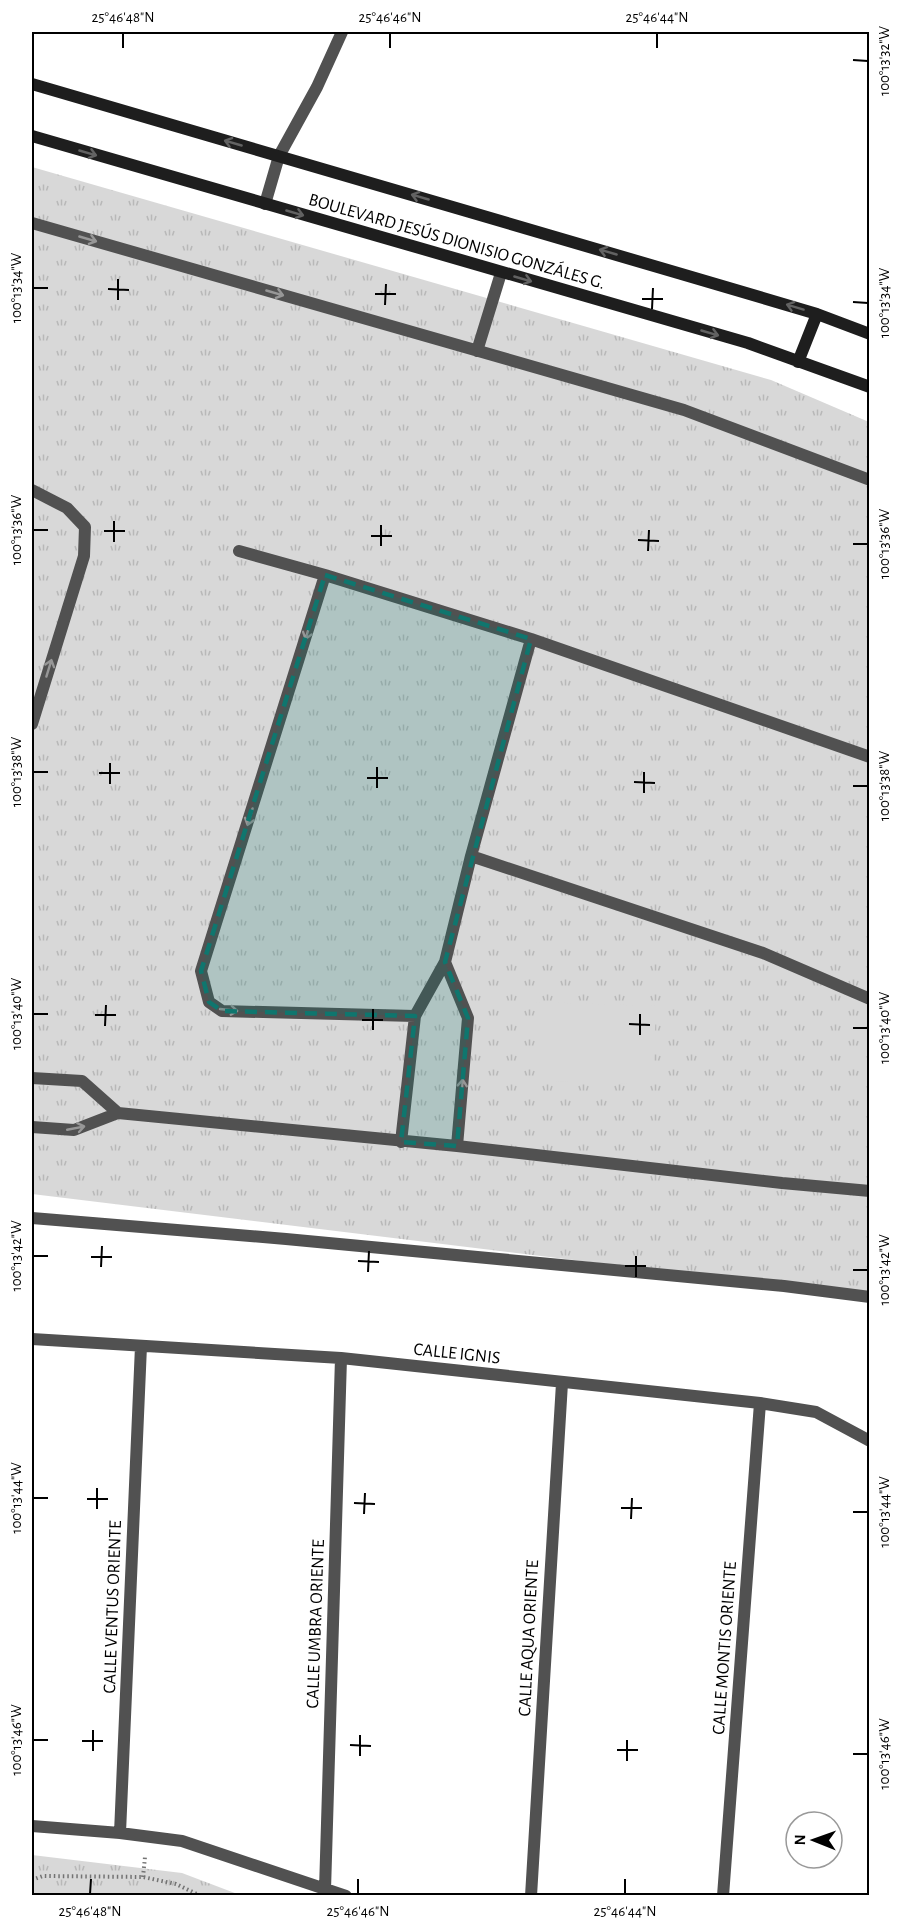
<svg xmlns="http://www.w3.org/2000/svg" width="901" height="1927" font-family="'Alegreya Sans',sans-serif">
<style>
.grass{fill:url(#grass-tufts)}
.garden{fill:#d8d8d8}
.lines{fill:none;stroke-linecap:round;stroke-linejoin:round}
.path{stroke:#737373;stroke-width:4;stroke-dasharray:1.5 3;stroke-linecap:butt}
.lane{stroke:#515151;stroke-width:12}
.street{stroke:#515151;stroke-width:12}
.secondary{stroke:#1e1e1e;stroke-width:12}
.oneway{stroke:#626262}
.oneway2{stroke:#979797}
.marked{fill:#0f766e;fill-opacity:0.2;stroke:#0f766e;stroke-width:4.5;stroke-dasharray:12 8;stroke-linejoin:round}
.ticks{fill:none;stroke:#000;stroke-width:2}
.labels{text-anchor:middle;stroke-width:5;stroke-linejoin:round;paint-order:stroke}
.street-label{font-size:18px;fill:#000;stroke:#fff}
.neatline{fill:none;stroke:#000;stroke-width:2}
.ticks-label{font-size:15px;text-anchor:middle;fill:#000}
</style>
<defs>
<pattern id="grass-tufts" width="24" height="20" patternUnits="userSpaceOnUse" patternTransform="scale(1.5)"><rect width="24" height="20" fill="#d8d8d8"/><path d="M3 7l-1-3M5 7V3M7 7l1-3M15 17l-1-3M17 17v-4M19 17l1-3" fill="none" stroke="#b8b8b8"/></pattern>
</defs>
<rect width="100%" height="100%" fill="#fff"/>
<path class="grass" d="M32,167L771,380L869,422V1296L32,1194Z
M32,1855L182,1873L240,1895H32Z"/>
<path class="garden" d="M535,1002L656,1006L653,1084L535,1081Z"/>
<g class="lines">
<path class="path" d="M143,1877L145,1857
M32,1880L43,1876L143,1877L176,1884L201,1896"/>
<path class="lane" d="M265,204L279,156L317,87L342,32"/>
<path class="street" d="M32,223L684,410L870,480
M477,351L501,273
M32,490L67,508L85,527L84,556L32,724
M239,551L325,575L531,639
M325,575L201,971L209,1002L222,1011L415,1016
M471,856L763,953L870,999
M445,962L468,1018L457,1146
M32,1078L82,1081L118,1113
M32,1127L74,1130L118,1113L457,1146L782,1183L870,1191
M401,1142L415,1016L445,962L471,856L531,639L870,757
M32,1218L286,1239L784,1286L870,1297
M32,1339L341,1358L760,1403L816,1412L870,1441
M32,1826L120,1833L182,1841L346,1896
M120,1833L141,1346
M325,1890L341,1358
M531,1896L562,1383
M723,1896L760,1403"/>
<path class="secondary" d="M32,84L678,273L817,314L870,334
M32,136L748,343L870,387
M798,362L817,314"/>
</g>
<defs><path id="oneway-shaft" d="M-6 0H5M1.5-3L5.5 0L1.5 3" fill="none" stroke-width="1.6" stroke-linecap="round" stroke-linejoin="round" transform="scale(1.5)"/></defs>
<g class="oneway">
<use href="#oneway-shaft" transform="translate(233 143) rotate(-164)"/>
<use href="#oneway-shaft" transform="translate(88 153) rotate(16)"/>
<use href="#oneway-shaft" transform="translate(420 197) rotate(-164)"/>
<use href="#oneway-shaft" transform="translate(295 213) rotate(16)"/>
<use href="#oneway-shaft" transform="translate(608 252) rotate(-164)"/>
<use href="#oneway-shaft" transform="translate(523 279) rotate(16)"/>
<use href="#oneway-shaft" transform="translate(795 307) rotate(-163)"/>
<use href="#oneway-shaft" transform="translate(710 333) rotate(16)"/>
</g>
<g class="oneway2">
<use href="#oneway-shaft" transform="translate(88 239) rotate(16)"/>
<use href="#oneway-shaft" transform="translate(275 293) rotate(16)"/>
<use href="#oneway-shaft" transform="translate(308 631) rotate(107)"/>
<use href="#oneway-shaft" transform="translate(49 668) rotate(-73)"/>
<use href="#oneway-shaft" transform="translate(250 817) rotate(107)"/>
<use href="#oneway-shaft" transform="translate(229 1010) rotate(6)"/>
<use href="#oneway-shaft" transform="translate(462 1088) rotate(-85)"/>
<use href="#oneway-shaft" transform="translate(76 1128) rotate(-11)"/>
</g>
<path class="marked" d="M325,575L531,639L445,962L468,1018L457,1146L401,1142L415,1016L222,1011L209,1002L201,971Z"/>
<path class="ticks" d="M123,48V33M390,48V33M657,48V33M853,60L868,61M33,288H48M108,289L129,290M375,294H396M642,299H663M118,300V279M853,302L868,303M385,305L386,284M652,309L653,288M33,530H48M104,531H125M371,536H392M638,540L659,541M114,542V521M853,544H868M381,546V525M648,551L649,530M33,772H48M99,773H120M367,778H388M634,782L655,783M110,784V763M853,786H868M377,788V767M644,793V772M33,1014H48M95,1015H116M362,1020H383M629,1024L650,1025M105,1026L106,1005M853,1028H868M373,1030V1009M640,1035V1014M33,1256H48M91,1257H112M358,1261L379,1262M625,1266H646M101,1267L102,1246M853,1270H868M368,1272L369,1251M636,1277V1256M33,1498H48M87,1499H108M354,1503L375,1504M621,1508H642M97,1509V1488M853,1512H868M364,1514L365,1493M631,1519L632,1498M33,1740H48M82,1741H103M350,1745L371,1746M617,1750H638M93,1751V1730M853,1754H868M360,1756V1735M627,1761V1740M90,1894L91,1879M358,1894V1879M625,1894V1879"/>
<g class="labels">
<g class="street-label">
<text transform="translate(457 241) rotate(16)" y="6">BOULEVARD JESÚS DIONISIO GONZÁLES G.</text>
<text transform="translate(457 1353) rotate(6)" y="6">CALLE IGNIS</text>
<text transform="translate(112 1607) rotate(-88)" y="6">CALLE VENTUS ORIENTE</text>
<text transform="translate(315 1624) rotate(-88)" y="6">CALLE UMBRA ORIENTE</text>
<text transform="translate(528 1638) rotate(-87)" y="6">CALLE AQUA ORIENTE</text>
<text transform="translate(724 1648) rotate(-86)" y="6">CALLE MONTIS ORIENTE</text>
</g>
</g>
<rect width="901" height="1927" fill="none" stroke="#ffffff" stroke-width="66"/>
<g transform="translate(814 1840) rotate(271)"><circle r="28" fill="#ffffff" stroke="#999999" stroke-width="1.5"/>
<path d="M0-4.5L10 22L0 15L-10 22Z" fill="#000000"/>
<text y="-9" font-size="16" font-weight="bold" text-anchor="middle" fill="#000000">N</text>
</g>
<rect x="33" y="33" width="835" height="1861" class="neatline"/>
<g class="ticks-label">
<text x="123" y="22">25°46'48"N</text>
<text x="390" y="22">25°46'46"N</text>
<text x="657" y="22">25°46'44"N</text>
<text transform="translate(884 61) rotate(-90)" y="5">100°13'32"W</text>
<text transform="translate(16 288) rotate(-90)" y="5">100°13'34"W</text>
<text transform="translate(884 303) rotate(-90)" y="5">100°13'34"W</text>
<text transform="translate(16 530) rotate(-90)" y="5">100°13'36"W</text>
<text transform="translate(884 544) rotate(-90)" y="5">100°13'36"W</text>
<text transform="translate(16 772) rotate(-90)" y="5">100°13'38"W</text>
<text transform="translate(884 786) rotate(-90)" y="5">100°13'38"W</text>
<text transform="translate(16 1014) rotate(-90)" y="5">100°13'40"W</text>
<text transform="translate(884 1028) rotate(-90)" y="5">100°13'40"W</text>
<text transform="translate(16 1256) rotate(-90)" y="5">100°13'42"W</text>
<text transform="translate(884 1270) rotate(-90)" y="5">100°13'42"W</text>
<text transform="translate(16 1498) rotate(-90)" y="5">100°13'44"W</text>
<text transform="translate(884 1512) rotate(-90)" y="5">100°13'44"W</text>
<text transform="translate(16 1740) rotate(-90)" y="5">100°13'46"W</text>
<text transform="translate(884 1754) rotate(-90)" y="5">100°13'46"W</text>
<text x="90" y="1916">25°46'48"N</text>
<text x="358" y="1916">25°46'46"N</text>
<text x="625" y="1916">25°46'44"N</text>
</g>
</svg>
